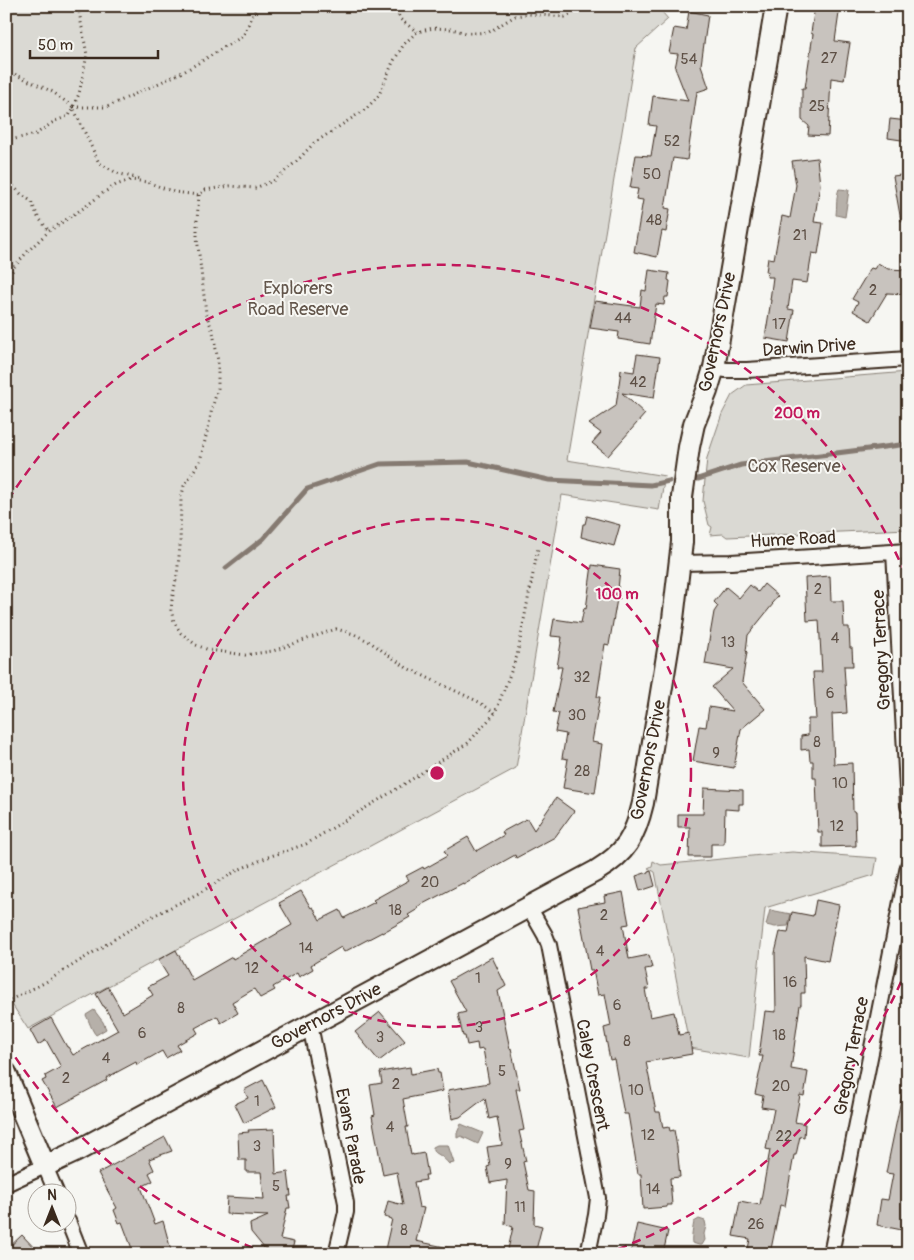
<svg xmlns="http://www.w3.org/2000/svg" width="914" height="1260" font-family="Pangolin,sans-serif">
<style>
.green{fill:#dad9d3;stroke:#8a8278}
.water{fill:#b6b0a9;stroke:#857a71}
.lines{fill:none;stroke-linecap:round;stroke-linejoin:round}
.stream{stroke:#857a71;stroke-width:5}
.building{fill:#c8c3be;stroke:#3b2a1e}
.street-casing{stroke:#3b2a1e;stroke-width:18}
.secondary-casing{stroke:#3b2a1e;stroke-width:24}
.path{stroke:#3b2a1e;stroke-width:3;stroke-dasharray:1 4;stroke-linecap:butt}
.street{stroke:#f6f6f2;stroke-width:14}
.secondary{stroke:#f6f6f2;stroke-width:20}
.ring{fill:none;stroke:#c2185b;stroke-width:2.5;stroke-dasharray:9 6}
.labels{text-anchor:middle;stroke-width:4;stroke-linejoin:round;paint-order:stroke}
.number-label{font-size:15px;fill:#5e5046}
.park-label{font-size:18px;fill:#63564b;stroke:#f6f6f2}
.street-label{font-size:18px;fill:#3b2a1e;stroke:#f6f6f2}
.centre{fill:#c2185b;stroke:#f6f6f2;stroke-width:2.5}
.ring-label{font-size:15px;text-anchor:middle;font-weight:bold;fill:#c2185b;stroke:#f6f6f2;stroke-width:4;stroke-linejoin:round;paint-order:stroke}
</style>
<rect width="100%" height="100%" fill="#f6f6f2"/>
<filter id="ink" filterUnits="userSpaceOnUse"><feTurbulence type="fractalNoise" baseFrequency=".02" numOctaves="2"/><feDisplacementMap in="SourceGraphic" scale="10" xChannelSelector="R" yChannelSelector="G"/><feConvolveMatrix kernelMatrix="1 2 1 2 8 2 1 2 1" color-interpolation-filters="sRGB"/></filter>
<g filter="url(#ink)">
<path class="green" d="M6,6H657L668,19L636,48L567,460L665,476L659,510L562,495L516,768L28,1029L6,995Z
M908,372V529L727,537L723,534L710,535L712,527L709,525L703,501L707,458L722,414L732,395L746,385Z
M792,852L877,858L874,875L765,908L749,1058L690,1048L655,872L648,868L652,866L653,861L661,865Z"/>
<path class="water" d="M839,189L849,190L845,217L836,215C837,207 836,196 839,189Z
M770,910L791,914L788,926L775,927L766,925Z
M94,1010L103,1022L106,1029L96,1035C92,1031 89,1021 86,1015Z
M461,1124L483,1133L478,1144L461,1136L457,1138V1133Z
M437,1145H448L454,1163L449,1164C443,1157 441,1156 433,1151V1147Z
M699,1219L705,1221L706,1226L704,1234L705,1240L702,1245H699L692,1243C691,1240 693,1226 694,1222Z"/>
<g class="lines">
<path class="stream" d="M698,479L741,465L908,444
M226,568L263,539L307,489L380,464L468,462L549,480L651,485L669,481"/>
</g>
<path class="building" d="M815,6H840L835,41L850,43L844,80L831,78L828,136L808,135L809,126L802,120V88H805L813,34L811,33Z
M689,11L708,15L701,65L709,88L697,92L687,160L673,158L665,208L670,209L666,232L662,231L657,257L634,252L643,200L636,199L638,189L630,188L636,155L651,156L656,126L649,125L653,96L688,101L675,68L678,54L669,53L674,28L686,30Z
M890,119L908,121V141L888,138Z
M817,158L820,185L814,222L823,223L818,254L812,253L807,283L792,281L788,309L794,310L789,342L765,338L771,300H770L773,277H767L768,272H766L768,258L774,259L782,216L790,218L796,185L792,161Z
M908,174V220L901,221L893,176Z
M878,263L888,269L908,270V294L887,293L870,321L853,311L858,302L852,299L870,269L871,268L874,269Z
M649,270L669,273L668,280L670,281L668,297H665L664,305L656,304L650,344L618,339L619,332L590,328L595,301L640,307L642,290L646,291Z
M637,354L660,357L654,398L622,393L645,414L608,456L592,443L601,433L589,424L616,406L621,370L634,372Z
M587,516L620,525L614,546L581,537L583,524H585Z
M592,565L620,569L617,599L609,645L605,644L597,697H600L592,742L602,744L595,793L563,788L568,759L562,758L566,734L555,732L559,713L553,712L562,667H557L562,637L551,636L554,619L581,623L584,608L586,609Z
M830,576L831,601H843L844,627H849L850,648H852L853,666H844L847,713L832,714L834,764L852,763L853,812H855L856,846L822,847V832H818L816,778H813V761H810L809,749L801,750V736L808,735V719H816L813,672H822L819,620L807,621L805,578Z
M764,584L778,596L772,603L773,604L748,635L746,651L747,652L742,682L765,709L741,729L734,768L693,761L699,726L706,727L709,707L733,711L712,687L733,669L705,664L714,612L718,606L714,602L726,587L739,598L750,585L758,592Z
M704,788L743,790V804H739V810L725,809L724,844H711V857H689L690,827H678V814H703Z
M556,798L574,811L555,837L516,858L515,855L463,884V883L417,907L418,909L408,915L410,917L382,933V932L344,952L341,947L311,965L313,969L299,977L297,973L273,987L275,990L260,998L254,989L232,1002L238,1013L221,1023L217,1016L195,1028L198,1033L177,1045L180,1050L166,1058L162,1051L137,1065L136,1062L106,1078L107,1080L57,1107L42,1081L46,1079L45,1076L61,1067L46,1040L38,1045L30,1030L51,1018L67,1047H68L73,1055L118,1030L104,1006H103L96,994L108,987L123,1013L153,995L148,987L168,976L158,960L176,950L192,980L232,957L233,959L292,925L279,903L301,891L311,908L313,907L320,920L340,910L344,918L375,902L373,900L409,880L406,876L423,867L424,869L447,856L444,851L468,837L476,851L504,835L502,832L526,819L527,820H528L534,830Z
M651,871L655,886L640,891L636,876Z
M623,892L629,924L623,925L629,959L649,955L652,968L645,969L649,989H645L650,1017L674,1012L679,1035L689,1033L692,1054L646,1062L656,1112H660L663,1128L669,1127L670,1131L674,1130L677,1147L680,1177L670,1178L672,1205H667V1207L643,1209L641,1174H638L628,1114H624L614,1059L610,1060L604,1028L611,1026L605,994L598,995L593,970H590L578,907L605,902L604,896Z
M816,900L839,905L828,961L804,956L805,993H801V1005H800L791,1069L808,1072L804,1096L800,1095L795,1122L805,1124L804,1137L800,1136L796,1155H794L785,1206L780,1205L770,1254H747L750,1239L733,1236L740,1201L760,1205L770,1150L766,1149L774,1109L761,1107L763,1096L755,1094L763,1056H759L765,1011L776,1012L775,953L780,932L788,933L792,912L813,916Z
M492,957L506,986L498,991L510,1049L511,1048L520,1089H516L524,1130L519,1131L526,1161L523,1162L529,1190L535,1191L534,1224L542,1226L535,1254H507L513,1227L505,1224L507,1180L490,1183L487,1167L490,1166L487,1147L502,1145L497,1117L489,1119L485,1098L460,1117L452,1119L448,1090L489,1083L483,1049L478,1050L477,1043L467,1045L465,1036H463L458,1014L466,1012L449,981Z
M380,1012L405,1041L379,1061L355,1032Z
M410,1067L411,1074L437,1069L438,1073H440L443,1091L403,1099L408,1127H406L411,1155L413,1154V1155L424,1153L428,1175H425L426,1180L414,1182L419,1207L424,1208L416,1241L449,1248L448,1254H384L392,1219L384,1217L388,1201L403,1205L397,1172L383,1175L372,1116L375,1115L370,1085L382,1083L380,1072Z
M263,1080L276,1107L244,1123L235,1104L248,1098L244,1090Z
M902,1095H908V1197L904,1215L908,1216V1230L902,1229V1230L877,1225L881,1199L888,1200L893,1174L886,1173Z
M274,1129L276,1174L288,1172L291,1196H288L290,1208H287L280,1239L294,1242L291,1254H269L251,1232L250,1224L268,1216L226,1214L227,1197L264,1199L261,1172H246V1160H239L238,1133L249,1132L248,1130Z
M165,1137L172,1151L149,1159L154,1170L149,1173L153,1181L141,1187L155,1224L163,1221L172,1254H134L122,1222L119,1223L114,1210L117,1208L98,1173Z
M637,1224L668,1231L663,1254H630Z
M22,1235L40,1254H6V1250Z"/>
<g class="lines">
<g class="street-casing">
<path id="street" d="M714,368L726,370H747L908,359
M894,552L908,806
M680,563L731,562L908,551
M529,907L545,935L549,945L598,1198L596,1215L588,1254
M310,1025L346,1203V1212L336,1254
M6,1184L45,1166L56,1192
M68,1221L81,1254
M831,1254L908,866"/>
</g>
<g class="secondary-casing">
<path id="secondary" d="M6,1073L45,1166L75,1152L596,871C626,853 635,837 643,803L673,619L682,542V497L689,447L694,424L707,391L714,368L776,6"/>
</g>
<path class="path" d="M395,6L400,19L417,32
M6,70L53,92L73,107L99,163L117,173L140,179
M73,107H107L185,71L243,36L257,6
M6,141L36,134L55,121L69,116L79,94L87,55L78,6
M6,179L22,195L31,201L38,217L49,231
M199,195L197,220V237L206,313L213,332L218,361V388L212,408L209,424L200,461L184,486L181,500L180,547L177,575L172,600L171,610L174,622L181,633L196,645L209,650L245,655L273,651L336,629L354,634L370,642L407,668L479,702L495,713
M6,285L14,267L29,250L49,231L85,207L103,193L116,185L131,180L147,182L174,192L199,195L205,190L230,186L255,188L275,180L298,160L314,143L366,109L379,95L393,62L404,44L417,32L433,28L452,29L466,33H477L489,32L515,16L529,14L565,17L587,6
M6,611H8
M6,1002L46,982L145,920L199,893L238,870L268,857L306,844L395,790L468,743L495,713L517,656L538,548"/>
<use href="#street" class="street"/>
<use href="#secondary" class="secondary"/>
</g>
</g>
<g class="ring">
<circle cx="437" cy="773" r="254"/>
<path d="M907 968A509 509 0 0 1 607 1253M267 1253A509 509 0 0 1 8 1046M8 500A509 509 0 0 1 907 578"/>
</g>
<g class="labels">
<g class="number-label">
<text x="829" y="63">27</text>
<text x="689" y="64">54</text>
<text x="817" y="111">25</text>
<text x="672" y="146">52</text>
<text x="652" y="179">50</text>
<text x="654" y="225">48</text>
<text x="800" y="240">21</text>
<text x="873" y="295">2</text>
<text x="623" y="323">44</text>
<text x="779" y="329">17</text>
<text x="638" y="387">42</text>
<text x="818" y="594">2</text>
<text x="835" y="643">4</text>
<text x="728" y="647">13</text>
<text x="582" y="682">32</text>
<text x="830" y="698">6</text>
<text x="577" y="720">30</text>
<text x="817" y="747">8</text>
<text x="716" y="758">9</text>
<text x="582" y="776">28</text>
<text x="840" y="788">10</text>
<text x="837" y="831">12</text>
<text x="430" y="887">20</text>
<text x="395" y="915">18</text>
<text x="604" y="920">2</text>
<text x="306" y="953">14</text>
<text x="600" y="956">4</text>
<text x="252" y="973">12</text>
<text x="478" y="983">1</text>
<text x="790" y="987">16</text>
<text x="617" y="1010">6</text>
<text x="181" y="1013">8</text>
<text x="479" y="1032">3</text>
<text x="142" y="1038">6</text>
<text x="779" y="1040">18</text>
<text x="380" y="1042">3</text>
<text x="627" y="1046">8</text>
<text x="106" y="1063">4</text>
<text x="502" y="1076">5</text>
<text x="66" y="1083">2</text>
<text x="396" y="1089">2</text>
<text x="781" y="1091">20</text>
<text x="636" y="1095">10</text>
<text x="257" y="1106">1</text>
<text x="390" y="1132">4</text>
<text x="648" y="1140">12</text>
<text x="784" y="1141">22</text>
<text x="257" y="1151">3</text>
<text x="508" y="1169">9</text>
<text x="276" y="1191">5</text>
<text x="653" y="1194">14</text>
<text x="520" y="1212">11</text>
<text x="756" y="1229">26</text>
<text x="404" y="1235">8</text>
</g>
<g class="park-label">
<text x="298" y="294">Explorers<tspan x="298" dy="21">Road Reserve</tspan></text>
<text x="794" y="472">Cox Reserve</text>
</g>
<g class="street-label">
<text transform="translate(717 332) rotate(-78)" y="6">Governors Drive</text>
<text transform="translate(809 347) rotate(-4)" y="6">Darwin Drive</text>
<text transform="translate(793 539) rotate(-3)" y="6">Hume Road</text>
<text transform="translate(881 650) rotate(-93)" y="6">Gregory Terrace</text>
<text transform="translate(648 760) rotate(-79)" y="6">Governors Drive</text>
<text transform="translate(326 1016) rotate(-28)" y="6">Governors Drive</text>
<text transform="translate(851 1056) rotate(-79)" y="6">Gregory Terrace</text>
<text transform="translate(593 1075) rotate(79)" y="6">Caley Crescent</text>
<text transform="translate(351 1136) rotate(79)" y="6">Evans Parade</text>
</g>
</g>
<circle cx="437" cy="773" r="8" class="centre"/>
<g class="ring-label">
<text x="797" y="418">200 m</text>
<text x="617" y="599">100 m</text>
</g>
<rect width="914" height="1260" fill="none" stroke="#f6f6f2" stroke-width="25"/>
<rect x="12" y="12" width="889" height="1235" fill="none" stroke="#3b2a1e" stroke-width="2" filter="url(#ink)"/>
<g transform="translate(52 1208)"><circle r="24" fill="#f6f6f2" stroke="#aba49d"/>
<path d="M0-4L9 19L0 12L-9 19Z" fill="#3b2a1e"/>
<text y="-8" font-size="14" font-weight="bold" text-anchor="middle" fill="#3b2a1e">N</text>
</g>
<path d="M30 50v8h128v-8" fill="none" stroke="#3b2a1e" stroke-width="2.5"/>
<text x="38" y="50" font-size="15" fill="#3b2a1e" stroke="#f6f6f2" stroke-width="4" paint-order="stroke">50 m</text>
</svg>
